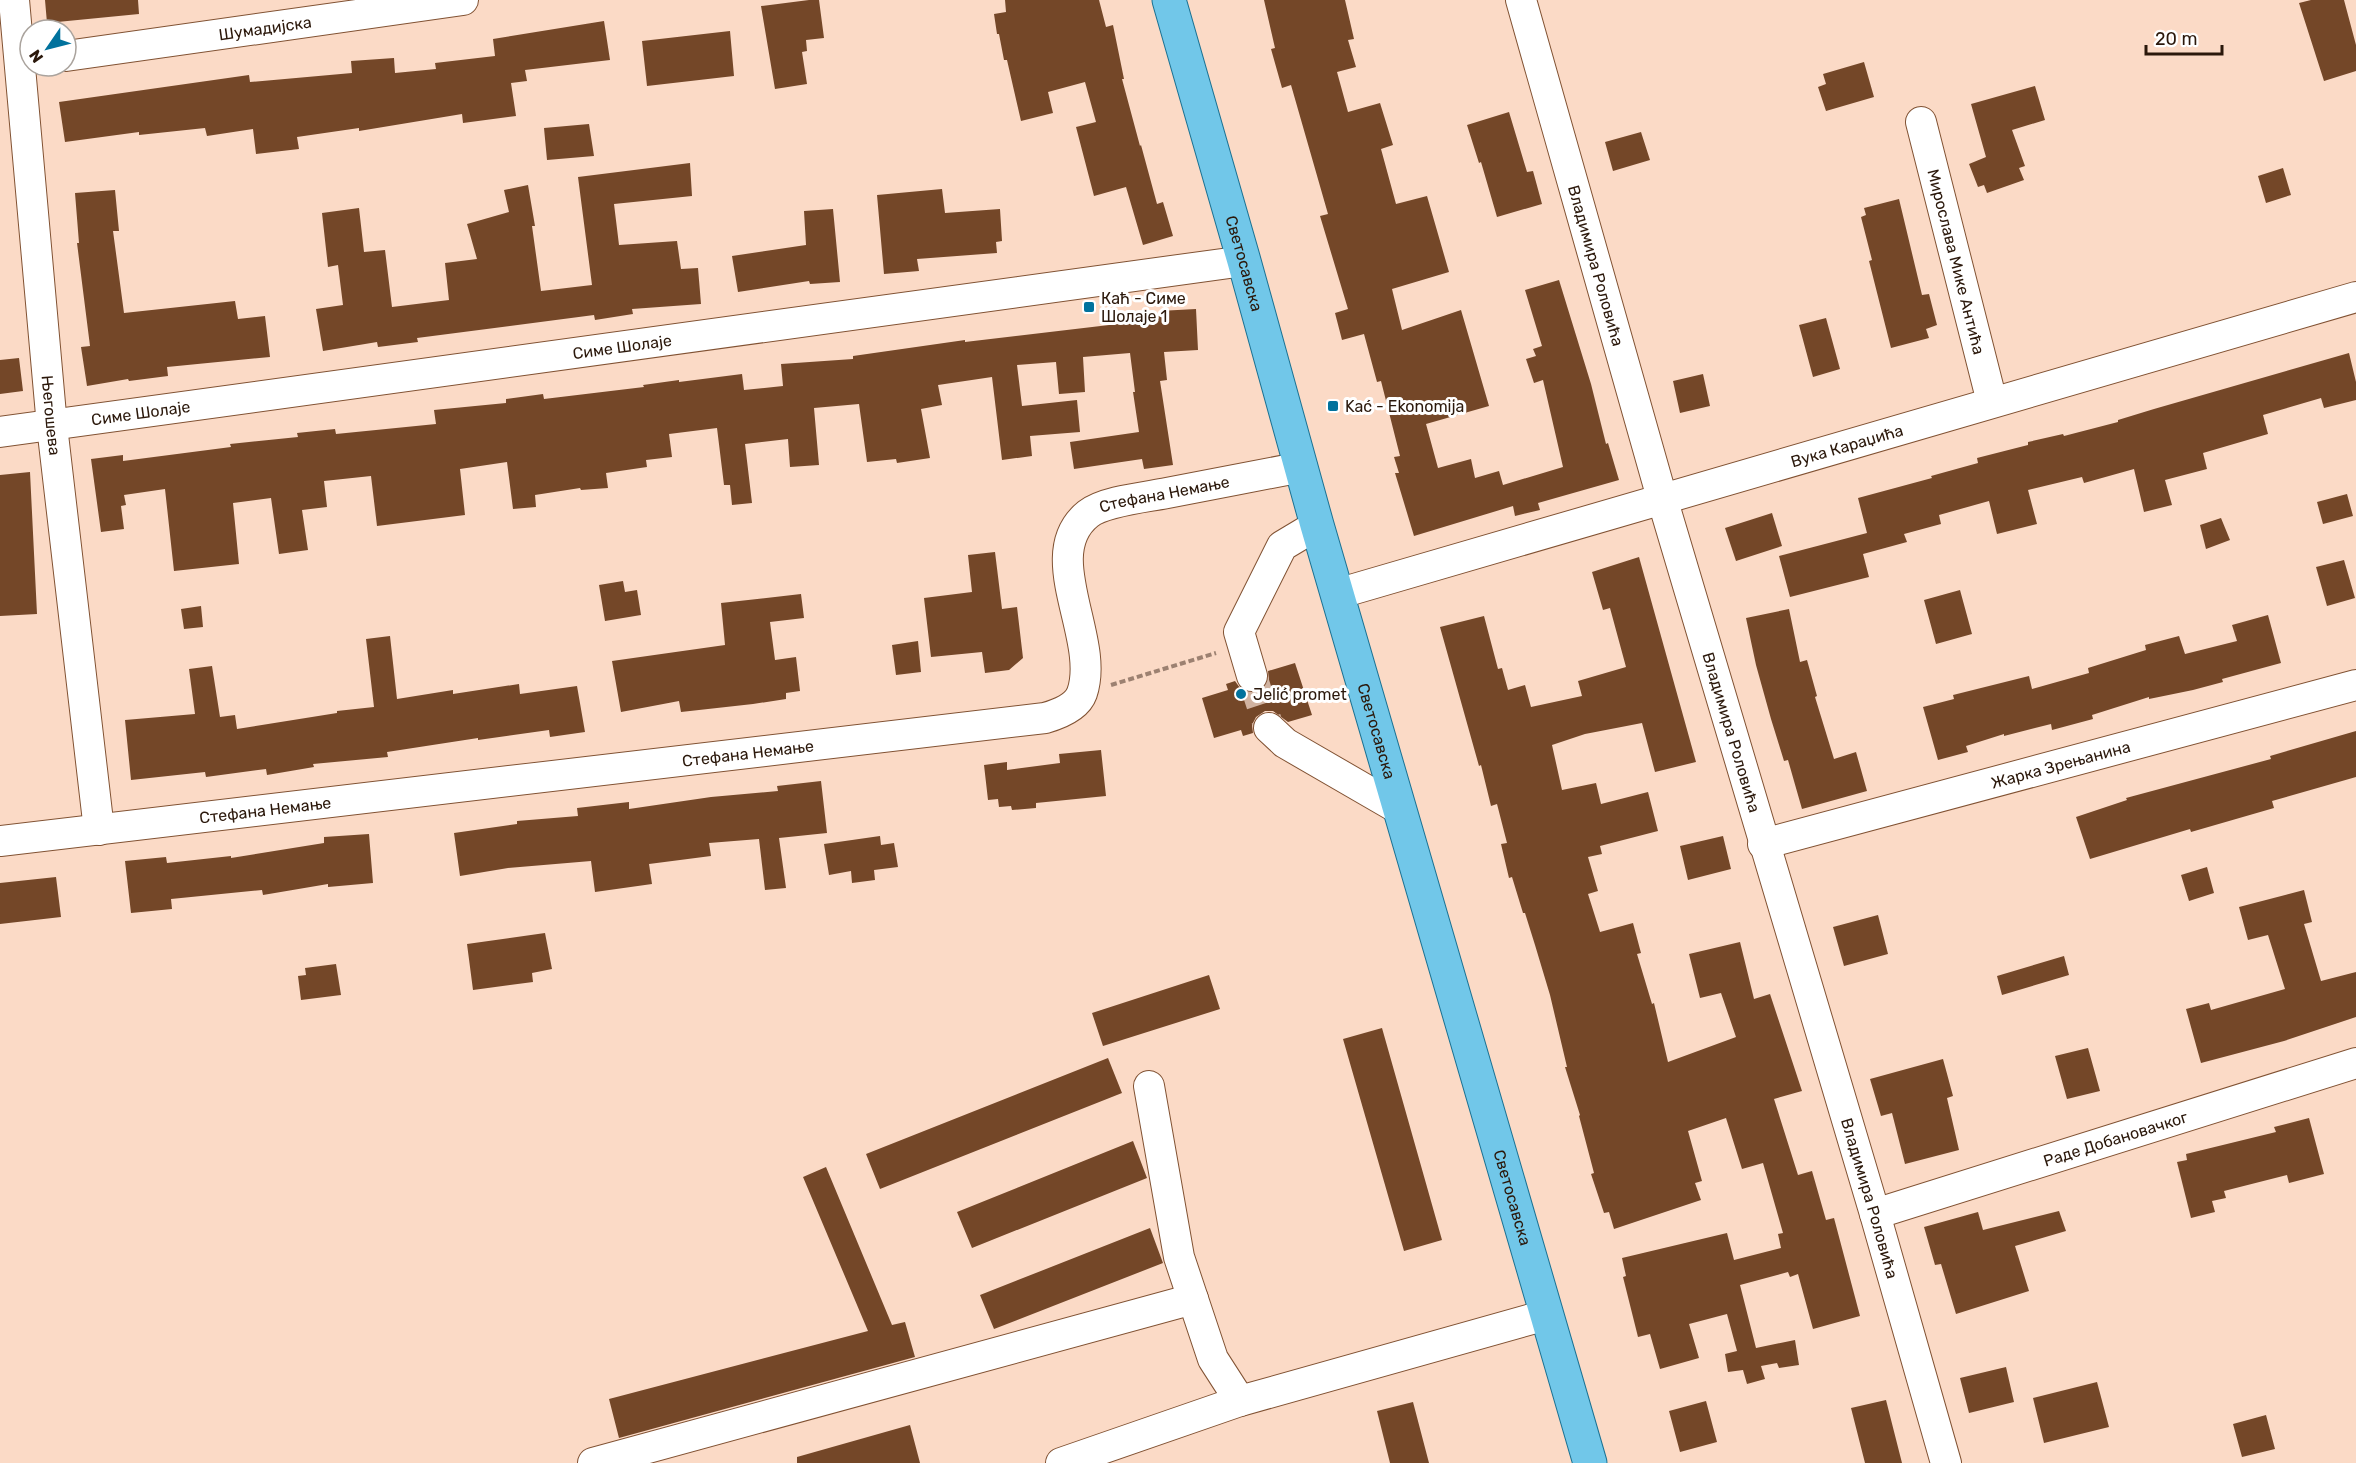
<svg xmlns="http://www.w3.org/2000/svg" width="2356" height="1463" font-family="Rubik,sans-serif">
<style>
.building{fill:#744728}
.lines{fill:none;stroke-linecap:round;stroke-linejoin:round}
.minor-tunnel{stroke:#d1b3a1;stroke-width:30;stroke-dasharray:30 15;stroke-linecap:butt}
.minor-casing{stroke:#815233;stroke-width:32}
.major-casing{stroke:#1b7192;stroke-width:35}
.path{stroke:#9c8171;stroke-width:4;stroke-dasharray:6 3;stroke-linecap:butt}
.minor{stroke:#fff;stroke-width:30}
.major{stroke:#71c7e9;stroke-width:33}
.poi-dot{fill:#01729d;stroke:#fff;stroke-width:2}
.labels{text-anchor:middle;stroke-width:6;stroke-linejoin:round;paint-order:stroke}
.street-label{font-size:16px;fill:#2b180b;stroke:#fff}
.poi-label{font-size:16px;fill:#2b180b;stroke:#fff;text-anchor:start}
</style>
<rect width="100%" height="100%" fill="#fbdac6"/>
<path class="building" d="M45,0H138L139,14L47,23Z
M809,0H819L824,38L806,40L807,51L802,52L807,84L775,89L761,6Z
M1005,0H1099L1106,27L1113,25L1124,79H1122L1140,146L1141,145L1157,204L1163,202L1173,236L1143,245L1126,187L1094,196L1076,127L1096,122L1085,82L1048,92L1053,113L1021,121L1007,60H1004L999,34H997L994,14L1006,12Z
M1264,0H1345L1354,39L1348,40L1356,67L1337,72L1348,112L1380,103L1393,145L1381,149L1396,204L1427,196L1449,272L1392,289L1402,330L1461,310L1489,406L1426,424L1438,468L1471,459L1475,478L1499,471L1503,485L1563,467L1543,380L1534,383L1526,359L1536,356L1533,349L1542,346L1525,290L1559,280L1591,384L1606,444L1608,443L1619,480L1538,503L1540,510L1515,516L1513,506L1414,536L1395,473H1399L1394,457L1400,456L1381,381L1377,382L1364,334L1342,340L1335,313L1348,309L1320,216L1328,214L1291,85L1282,88L1271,49L1275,48Z
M2311,0H2344L2356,45V71L2324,81L2299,3Z
M604,21L610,60L525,70L527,81L511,83L516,116L463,123L462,114L359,131V128L297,137L299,149L256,154L253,129L207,136L205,128L139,135V132L65,142L59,102L249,75L250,82L352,73L351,61L394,58L395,73L436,69L435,63L495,56L493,39Z
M730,31L734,76L647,86L642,41Z
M1864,62L1874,97L1826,111L1818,87L1826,84L1823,74Z
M2035,86L2045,120L2012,130L2025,166L2019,168L2024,180L1987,193L1984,185L1978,187L1969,164L1986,157L1971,104Z
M1509,112L1527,172L1533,171L1542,204L1497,217L1481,162L1479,163L1467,125Z
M589,124L594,156L547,160L544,128Z
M1641,132L1650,160L1613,171L1605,142Z
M690,163L692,196L614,204L619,245L677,241L681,269L698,268L701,304L632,309L633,314L595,320L594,315L417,338L418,342L378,347L377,342L323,351L316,309L343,305L338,265L328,267L322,213L359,208L364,252L385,250L392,307L449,300L445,263L477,259L467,224L509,212L504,190L528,185L535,226H532L541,291L592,285L578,177Z
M2283,168L2291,195L2266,203L2258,176Z
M942,189L945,213L1000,209L1002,241L996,242L997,253L917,259L919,271L884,274L877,195Z
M115,190L119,231H113L124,313L235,301L238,319L265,316L270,357L167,367L168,376L129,381L128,379L87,386L81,347L90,346L77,243H79L75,193Z
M1899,199L1922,295L1929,294L1937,325L1926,329L1929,338L1891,348L1869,261L1872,260L1861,217L1866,215L1864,208Z
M833,209L840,282L810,284L809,281L738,292L732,256L806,245L804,211Z
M1196,309L1198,350L1164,352L1167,380L1160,381L1173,465L1144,469L1142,459L1074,469L1070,442L1139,432L1133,392H1135L1130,353L1083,357L1085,392L1059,394L1056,362L1017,365L1022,406L1077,400L1080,432L1030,436L1032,456L1002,460L992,377L938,385L942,405L921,409L930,458L897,463L896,459L867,462L859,404L814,408L819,465L790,467L788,439L745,444L752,503L732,505L730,485H724L717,428L669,434L672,457L646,460L647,467L606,473L608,488L581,490L580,488L535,495L536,507L513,509L507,462L460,469L465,515L377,526L371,476L324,481L327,507L302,510L308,550L279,554L271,498L233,503L239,564L174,571L165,489L124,495L126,505L121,506L124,529L101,532L91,459L123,455V461L231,447L230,444L298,437L297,433L335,429L336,434L436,424L434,410L506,403V399L543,394L544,399L644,387L643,385L679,380V382L742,374L744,390L783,386L781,364L853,359V356L965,340V342L1126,323L1159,316V311Z
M1826,318L1840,369L1813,377L1799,325Z
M2349,353L2356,382V400L2324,408L2321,398L2263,415L2268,434L2203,453L2207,469L2165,480L2172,505L2144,512L2134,469L2084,483L2082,477L2028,490L2037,524L1997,534L1989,501L1939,515L1941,524L1904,534L1907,542L1863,554L1869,577L1790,597L1779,556L1867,533L1858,498L1932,478L1931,476L1978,463L1977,458L2028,445V442L2063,434L2064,436L2118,422V420L2154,409Z
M19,358L23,391L0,394V360Z
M1703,374L1710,406L1680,413L1673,381Z
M30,472L37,614L0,616V475Z
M2347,494L2353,516L2323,524L2317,502Z
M1772,513L1782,546L1736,561L1725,528Z
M2221,518L2230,540L2206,549L2200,525Z
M995,552L1002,609L1017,607L1023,658L1009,670L985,673L982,652L931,657L924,598L972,592L968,555Z
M1639,557L1696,762L1655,772L1642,723L1585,734L1552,745L1562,790L1596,783L1601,804L1648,792L1658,831L1600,846L1602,854L1588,857L1598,891L1588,894L1600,932L1633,923L1641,953L1637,954L1652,1004L1654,1003L1668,1062L1736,1037L1721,993L1700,998L1689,954L1740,942L1754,999L1770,994L1802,1091L1774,1099L1798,1175L1812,1171L1826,1220L1834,1218L1860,1316L1813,1329L1798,1274L1790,1277L1788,1272L1740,1285L1756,1348L1795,1340L1799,1365L1779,1368L1777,1363L1761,1366L1765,1379L1747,1384L1743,1370L1728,1372L1725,1354L1737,1351L1727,1314L1689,1324L1699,1358L1660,1369L1650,1334L1638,1337L1623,1277L1626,1276L1622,1258L1727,1233L1734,1260L1781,1248L1778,1234L1783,1233L1763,1163L1742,1169L1726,1118L1688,1131L1702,1181L1695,1183L1701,1200L1614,1229L1609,1212L1604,1213L1591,1174L1594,1173L1579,1116L1580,1115L1565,1067H1567L1550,995L1535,945L1525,913H1523L1512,877L1509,878L1501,844L1507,843L1497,804L1491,806L1481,765L1479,766L1440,627L1484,616L1498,669L1502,668L1508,690L1525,685L1531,707L1582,696L1578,681L1626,667L1610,608L1603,610L1592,572Z
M2344,560L2355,598L2327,606L2316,567Z
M623,581L625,592L637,590L641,615L605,621L599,585Z
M1960,590L1972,634L1936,644L1924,600Z
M801,594L804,618L770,622L775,660L796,657L800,691L786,693V699L753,704L681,712L679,701L621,712L612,661L725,645L721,603Z
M201,606L203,627L184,629L181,609Z
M1789,609L1800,662L1807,660L1817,696L1815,697L1834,759L1856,752L1867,791L1802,809L1788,760L1784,761L1771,719L1756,665L1746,618Z
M2268,615L2281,663L2222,679L2223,682L2193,690L2149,699V697L2092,715L2093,719L2052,730L2051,724L2004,736V734L1966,746L1968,752L1938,760L1923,707L1954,699L1953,695L2029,676L2032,689L2089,673L2088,668L2146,650L2145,645L2179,636L2185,654L2237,641L2232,625Z
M390,636L397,699L453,690V694L519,684L520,694L577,686L585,732L550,737L549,730L478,740V738L387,752L388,757L313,764L314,767L267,775L266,769L206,777L205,772L131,780L125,720L195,714L189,669L212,666L220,717L235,715L237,729L337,713V711L374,707L366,639Z
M918,641L921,672L896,675L892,645Z
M1295,663L1312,715L1288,722L1273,711H1265L1256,717L1252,725L1253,733L1243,736L1241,730L1214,738L1202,698L1228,690L1226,684L1235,681L1240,688L1247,693L1257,692L1264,688L1269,681L1268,671Z
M2356,731V777L2272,801L2274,808L2191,832L2190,829L2090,859L2076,817L2127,800L2126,798L2271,759L2270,756Z
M1101,750L1106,796L1036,803V808L1012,810L1011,806L999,807L998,799L988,800L984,765L1007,762V770L1060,763L1059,754Z
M821,781L827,833L779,838L786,888L765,890L759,839L709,843L711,856L649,864L652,884L595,892L591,861L508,868L460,876L454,833L517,824V821L578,816L577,808L629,802V809L711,797L778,791L777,786Z
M369,834L373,883L328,887V884L263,895L262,890L171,899L172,909L131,913L125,861L166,857L167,863L231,856V858L324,843V837Z
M880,836L881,845L894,843L898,867L874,870L875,880L852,883L851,871L829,875L824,844Z
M1723,836L1731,869L1688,880L1680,846Z
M2207,867L2214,893L2189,901L2181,875Z
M56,877L61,917L0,924V883Z
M2304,890L2312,922L2304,924L2321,981L2356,972V1017L2284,1041L2201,1063L2186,1009L2209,1003L2211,1010L2285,989L2268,935L2248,940L2239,907Z
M1878,915L1888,954L1844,966L1833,927Z
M545,933L552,969L532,973L533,982L473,990L467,944Z
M2064,956L2069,975L2002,995L1997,976Z
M336,964L341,995L301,1000L298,976L306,975L305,968Z
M1209,975L1220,1009L1103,1046L1092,1013Z
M1382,1028L1442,1240L1404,1251L1343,1039Z
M2088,1048L2100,1091L2067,1099L2055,1056Z
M1108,1058L1122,1093L880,1189L866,1154Z
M1943,1059L1953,1096L1947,1098L1959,1150L1905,1164L1892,1113L1881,1116L1870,1079Z
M2309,1118L2324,1174L2289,1183L2287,1175L2224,1191L2226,1198L2212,1201L2215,1212L2191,1218L2177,1162L2187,1160L2186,1154L2276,1132L2274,1127Z
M1133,1141L1147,1178L972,1248L957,1212Z
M826,1167L892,1325L905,1322L915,1357L619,1438L609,1399L868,1331L803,1177Z
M2059,1211L2066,1231L2015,1246L2029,1291L1956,1314L1941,1264L1935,1265L1924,1227L1978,1212L1983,1230Z
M1150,1228L1163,1263L994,1329L980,1295Z
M2006,1367L2014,1402L1969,1413L1960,1378Z
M2097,1382L2109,1427L2044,1443L2033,1398Z
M1886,1400L1902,1463H1865L1851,1408Z
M1706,1401L1717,1442L1680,1452L1669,1411Z
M1413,1402L1429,1463H1390L1377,1411Z
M2266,1415L2275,1449L2242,1457L2233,1424Z
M910,1425L920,1463H797V1457Z"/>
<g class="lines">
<path class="minor-tunnel" d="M1252,676L1269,728"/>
<g class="minor-casing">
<g id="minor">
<path id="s1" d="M14,0L52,426L99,830"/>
<path id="s2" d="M1521,0L1662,498L1875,1214L1946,1463"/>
<path id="s3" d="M66,56L463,0"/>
<path id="s4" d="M1921,122L1992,402"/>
<path id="s5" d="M0,432L1244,261"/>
<path id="s6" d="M1337,594L2356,297"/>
<path d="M1252,676L1239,632L1282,546L1317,525"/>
<path d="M1269,728L1285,743L1399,809"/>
<path id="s7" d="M0,841L1045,718C1059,714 1077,707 1082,693C1101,638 1037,555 1088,514C1104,501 1147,497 1167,493C1212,484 1257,476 1302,467"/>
<path id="s8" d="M1763,844L2356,685"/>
<path d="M1149,1086L1179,1257L1213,1359L1240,1401L1546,1315"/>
<path id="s9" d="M1875,1214L2356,1063"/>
<path d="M593,1463L1193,1299"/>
<path d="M1061,1463L1240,1401"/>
</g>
</g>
<g class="major-casing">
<g id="major">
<path id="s10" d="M1169,0L1244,261L1317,525L1590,1463"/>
</g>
</g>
<path class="path" d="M1111,685L1216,653"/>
<use href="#minor" class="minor"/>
<use href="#major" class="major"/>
</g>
<g class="poi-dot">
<rect x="1083" y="301" width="12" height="12" rx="3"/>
<rect x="1327" y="400" width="12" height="12" rx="3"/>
<circle cx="1241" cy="694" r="6"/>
</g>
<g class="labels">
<g class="street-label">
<text dy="6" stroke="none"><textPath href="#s3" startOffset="201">Шумадијска</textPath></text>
<text dy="6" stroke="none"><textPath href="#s4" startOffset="144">Мирослава Мике Антића</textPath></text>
<text dy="6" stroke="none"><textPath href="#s10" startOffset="274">Светосавска</textPath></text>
<text dy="6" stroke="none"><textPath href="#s2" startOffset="276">Владимира Роловића</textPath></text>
<text dy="6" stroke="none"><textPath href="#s5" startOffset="628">Симе Шолаје</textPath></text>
<text dy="6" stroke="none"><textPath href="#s5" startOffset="142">Симе Шолаје</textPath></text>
<text dy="6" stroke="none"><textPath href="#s1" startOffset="417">Његошева</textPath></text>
<text dy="6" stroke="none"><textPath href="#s6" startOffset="531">Вука Караџића</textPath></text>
<text dy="6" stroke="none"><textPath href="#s7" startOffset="1365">Стефана Немање</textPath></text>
<text dy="6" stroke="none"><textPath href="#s10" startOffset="760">Светосавска</textPath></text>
<text dy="6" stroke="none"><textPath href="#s2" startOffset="762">Владимира Роловића</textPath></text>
<text dy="6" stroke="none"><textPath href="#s7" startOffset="753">Стефана Немање</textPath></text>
<text dy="6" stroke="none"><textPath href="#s8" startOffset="308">Жарка Зрењанина</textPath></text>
<text dy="6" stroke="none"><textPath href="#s7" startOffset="267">Стефана Немање</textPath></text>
<text dy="6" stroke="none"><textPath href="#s9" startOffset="252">Раде Добановачког</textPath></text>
<text dy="6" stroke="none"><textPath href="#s2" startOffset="1248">Владимира Роловића</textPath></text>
<text dy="6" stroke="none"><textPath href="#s10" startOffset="1246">Светосавска</textPath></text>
</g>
<g class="poi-label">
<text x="1101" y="304">Каћ - Симе<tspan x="1101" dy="18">Шолаје 1</tspan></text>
<text x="1345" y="412">Kać - Ekonomija</text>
<text x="1253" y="700">Jelić promet</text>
</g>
</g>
<g transform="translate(48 48) rotate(235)"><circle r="28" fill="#ffffff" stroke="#aaa39d" stroke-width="1.5"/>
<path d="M0-4.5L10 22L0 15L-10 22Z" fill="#01729d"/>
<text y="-9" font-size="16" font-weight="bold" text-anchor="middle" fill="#2b180b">N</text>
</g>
<path d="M2146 45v9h76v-9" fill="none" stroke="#2b180b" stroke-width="3"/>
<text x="2155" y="45" font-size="18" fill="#2b180b" stroke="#ffffff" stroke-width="4.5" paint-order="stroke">20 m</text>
</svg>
